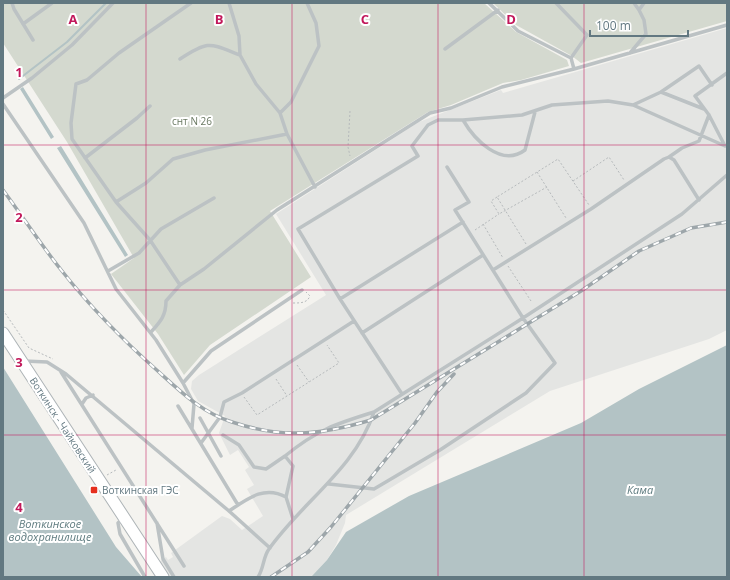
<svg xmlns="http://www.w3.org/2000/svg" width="730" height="580" font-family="'Open Sans',sans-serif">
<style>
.built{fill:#e4e5e3}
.green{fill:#d4d9cf}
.water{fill:#b3c3c5}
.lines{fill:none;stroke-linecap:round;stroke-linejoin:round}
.stream{stroke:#b3c3c5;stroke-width:2}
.primary-casing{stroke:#aeb4b7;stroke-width:13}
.path{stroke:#b6babc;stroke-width:1;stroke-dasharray:2 2;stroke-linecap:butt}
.lane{stroke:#bcc2c4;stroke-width:3.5}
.primary{stroke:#fff;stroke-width:11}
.rail-casing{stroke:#9da6aa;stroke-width:3.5}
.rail{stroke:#fff;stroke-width:2;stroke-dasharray:6;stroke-linecap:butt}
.grid{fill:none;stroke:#c2185b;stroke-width:1;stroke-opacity:0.55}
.poi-dot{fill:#e52f1e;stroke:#fff;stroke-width:1.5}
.labels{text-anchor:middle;stroke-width:4;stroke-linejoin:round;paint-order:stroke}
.park-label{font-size:10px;fill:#697861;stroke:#fff}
.street-label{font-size:10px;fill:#627881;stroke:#fff}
.poi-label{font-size:10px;fill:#627881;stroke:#fff;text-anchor:start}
.water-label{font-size:11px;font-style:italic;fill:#5e7b7f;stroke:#fff}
.grid-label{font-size:13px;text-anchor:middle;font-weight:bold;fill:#c2185b;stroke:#fff;stroke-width:4;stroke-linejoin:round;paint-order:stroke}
</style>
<rect width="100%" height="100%" fill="#f4f3ef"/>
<path class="built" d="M727,28V330L709,339L550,391L346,515L345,523L336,545L327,560L311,577H169L159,562L166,557L168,560L173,557L171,553L222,516L230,519L242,530L263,516L247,489L254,485L245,470L249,467L238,450L230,455L219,433L225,416L198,401L191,389L192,381L199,375L326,295L276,214L419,122L501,90L503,93Z"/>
<path class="green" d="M3,3H484L516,32L567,60L569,66L521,80L503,83L451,105L428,112L270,211L311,277L210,345L184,375L158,334L111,274L134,258L67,142L3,43Z
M493,3H727V21L581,63L572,56L516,25Z"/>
<path class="water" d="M23,87L54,137L51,139L20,89Z
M61,146L128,255L125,257L57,148Z
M727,345V577H311L327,560L346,532L409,496L581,423L639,389Z
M3,367L116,547L142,577H3Z"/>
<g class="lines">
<path class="stream" d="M19,79L67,42L106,3"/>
<g class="primary-casing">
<path id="primary" d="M3,333L163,577"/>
</g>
<path class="path" d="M350,111L348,147L350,156
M537,172L566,218
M573,181L609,157L624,180
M497,197L491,201L499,214L547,187
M483,224L503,258
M475,230L499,214
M526,244L497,197L558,159L589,205
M508,266L531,301
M293,303C301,303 307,303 310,296L306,292
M3,310L29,348L53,359
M297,365L309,382
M276,379L287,396
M244,397L257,415L339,363L327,345
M107,475L116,470"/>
<path class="lane" d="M12,3L14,9L33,40
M229,3L239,36L240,55
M489,3L518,31L571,58L574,69
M556,3L587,35L571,58
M634,3L639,10
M23,24L52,3
M445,49L498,10
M630,53L646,34L644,20L639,10L644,3
M180,59C209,40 209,43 240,55L256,84L280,113L287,134L315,187
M661,92L699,66L712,85
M3,98L32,78L72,45L113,3
M3,104L84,223L116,289L156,340L183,383L194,404L192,428
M633,105L661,92L704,109
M280,113L291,102L319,46L316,23L307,3
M463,120C474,139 501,168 525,150L535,112
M669,157L682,148L699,141L709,115
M85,158L137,118L150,106
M116,202L146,183L173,159L205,150L287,134
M493,270L591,209L664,159L669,157L674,160L699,200
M108,271L139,253L161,229L214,198
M180,285L150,240L116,202L72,139L71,123L76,84L87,80L119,53L191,3
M340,299L463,222
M151,332C160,322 166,316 166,301L180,285L204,269L277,210L430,113L451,108L502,87L574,69L727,25
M362,333L483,255
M24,361L47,362L66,374L229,511L270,548
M61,372L184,566
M183,383L211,351L302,290
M402,394L340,299L298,229L418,156L412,146L428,125L438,120H463L522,115L552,105L608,101L633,105L725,146L709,115L695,96L727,73
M82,404L86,398L93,395
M178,406L238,505
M200,418L221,456
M223,435L239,445L254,467L266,469L285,456L293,466L286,497L293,519
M201,443L220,417L224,402L242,393L354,321
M285,456C317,430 335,424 374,412
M329,484L374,489L440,450L526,393L555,363L523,318L455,210L469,202L447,167
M229,511C247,499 264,485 286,497
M123,518L118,523L120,534L145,577
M157,523L163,559L174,577
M258,577C264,568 263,557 269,549C303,501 355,469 374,412L523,318L682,214L727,175"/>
<use href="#primary" class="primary"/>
<g class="rail-casing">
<path id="rail" d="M3,190C23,217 41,245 62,271C91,308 125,342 160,373C182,393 203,413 232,422C283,439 321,435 371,420L581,291L639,251L691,228L727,222
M271,577L308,552L331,527L415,423L437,392L454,374"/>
</g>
<use href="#rail" class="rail"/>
</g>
<path class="grid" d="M146,3V577M292,3V577M438,3V577M584,3V577M3,145H727M3,290H727M3,435H727"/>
<rect class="poi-dot" x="90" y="486" width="8" height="8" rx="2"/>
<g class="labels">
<g class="park-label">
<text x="192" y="125">снт N 26</text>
</g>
<g class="street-label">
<text transform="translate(63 425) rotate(57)" y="4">Воткинск - Чайковский</text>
</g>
<g class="poi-label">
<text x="102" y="494">Воткинская ГЭС</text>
</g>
<g class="water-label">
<text x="640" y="494">Кама</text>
<text x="50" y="528">Воткинское<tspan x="50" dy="13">водохранилище</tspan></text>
</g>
</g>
<g class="grid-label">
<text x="73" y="24">A</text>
<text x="219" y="24">B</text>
<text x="365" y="24">C</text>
<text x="511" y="24">D</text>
<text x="19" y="77">1</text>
<text x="19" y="222">2</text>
<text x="19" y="367">3</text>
<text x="19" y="512">4</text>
</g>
<rect width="730" height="580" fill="none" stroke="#627881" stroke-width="8"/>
<path d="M590 30v6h98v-6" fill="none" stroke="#627881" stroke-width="2"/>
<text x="596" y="30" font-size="12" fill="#627881" stroke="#ffffff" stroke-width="3" paint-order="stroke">100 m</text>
</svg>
